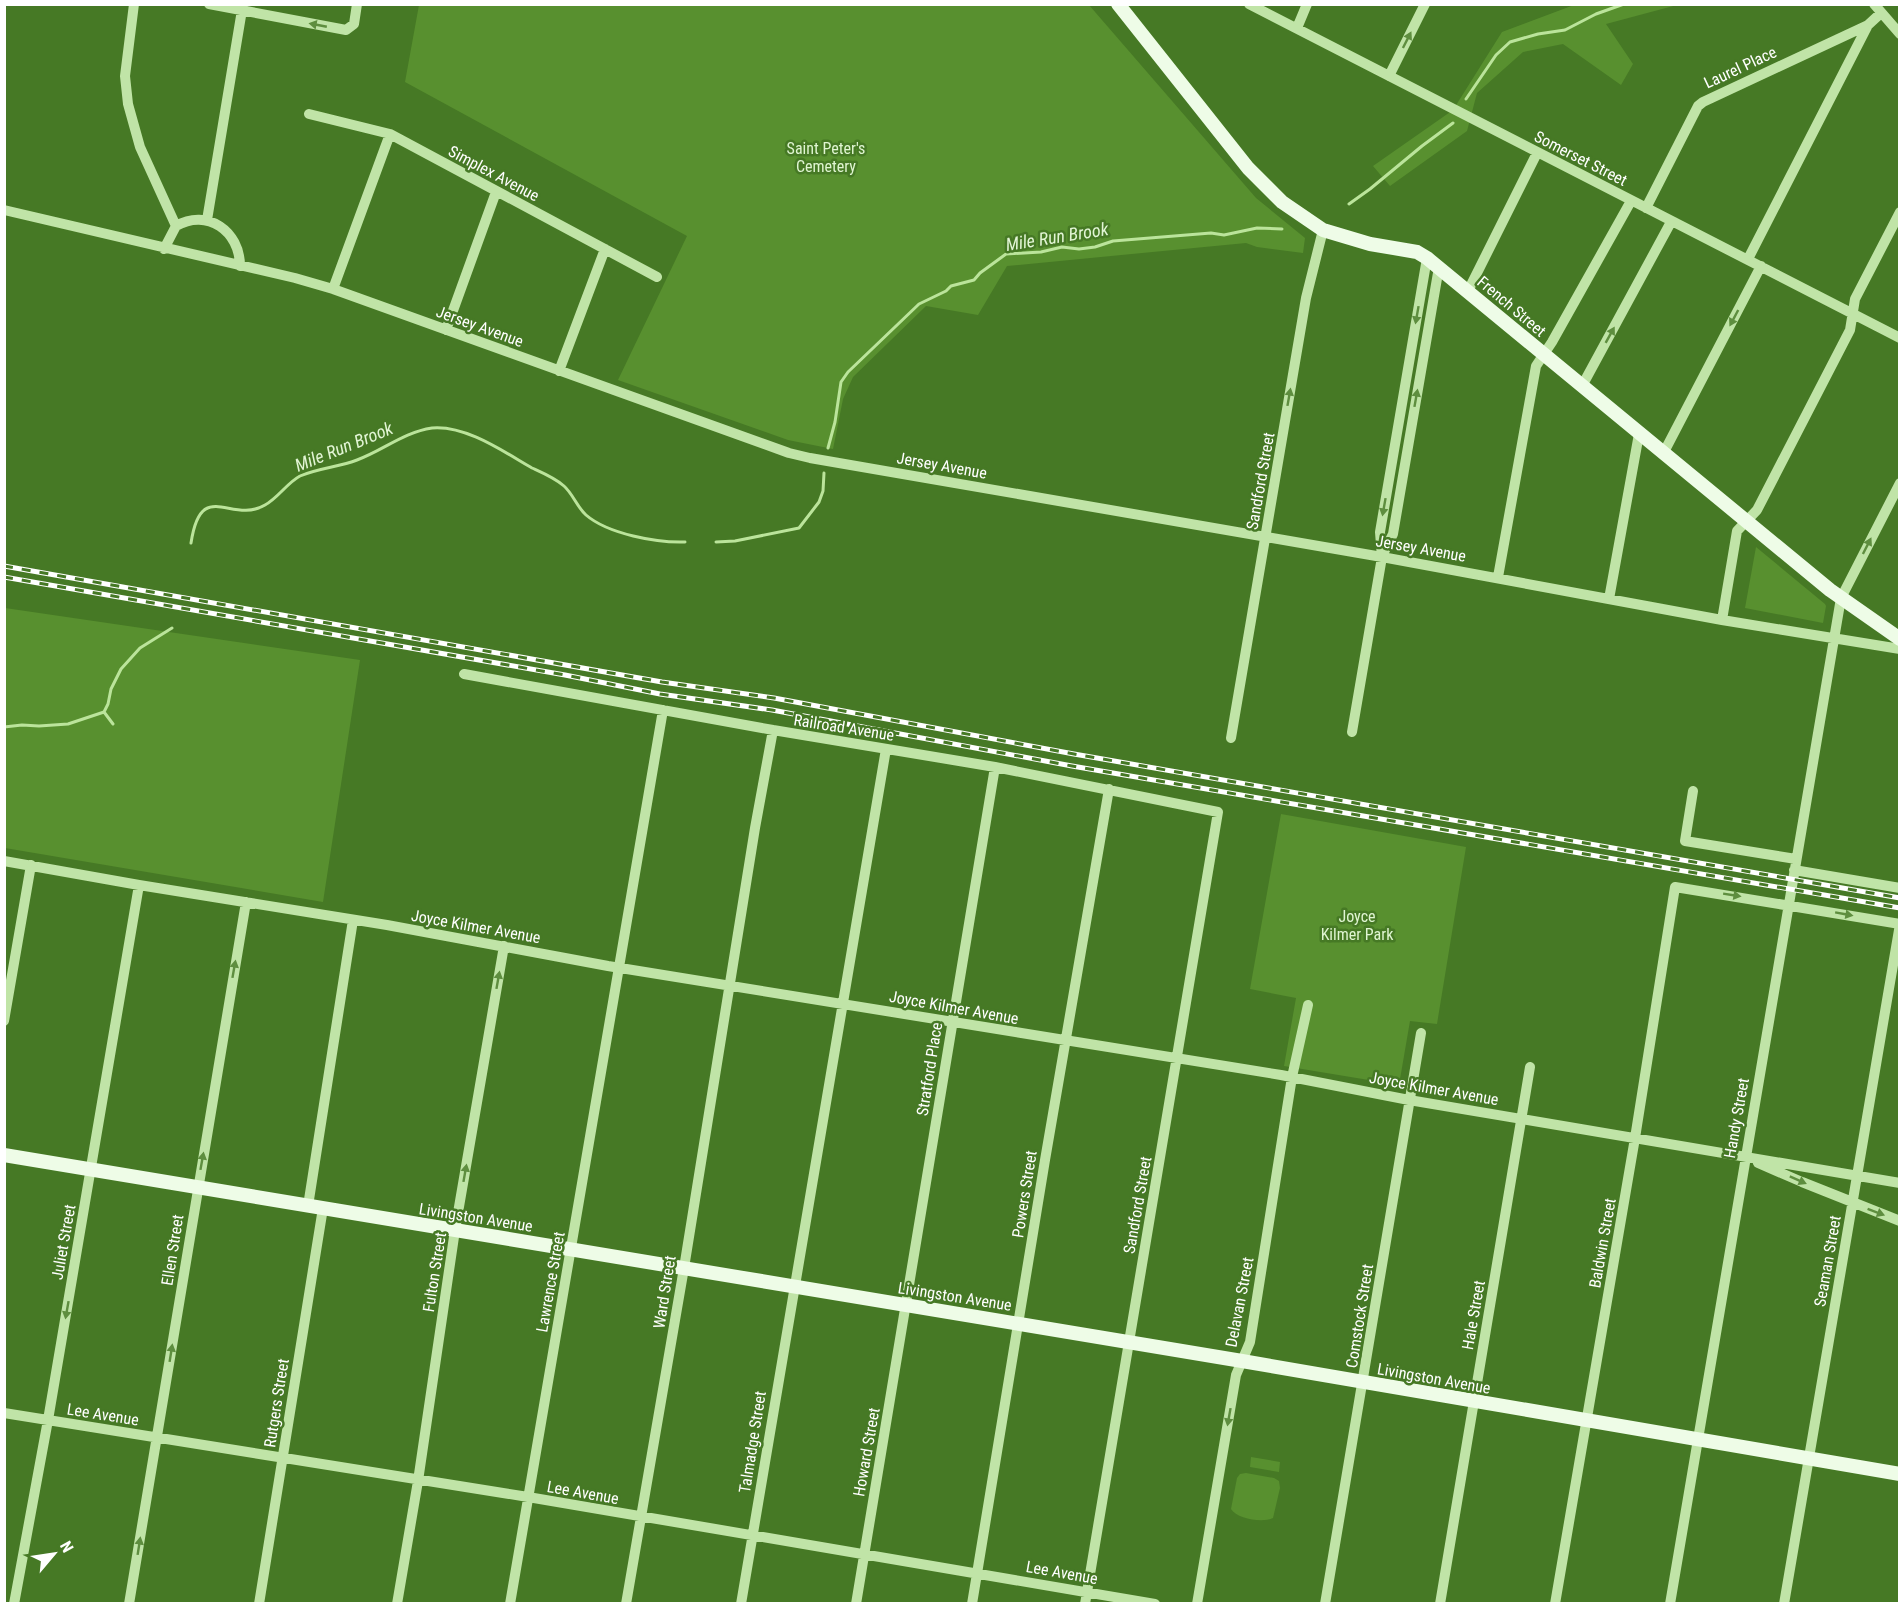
<svg xmlns="http://www.w3.org/2000/svg" width="1904" height="1608" font-family="'Roboto Condensed',sans-serif">
<style>
.green{fill:#58902f}
.lines{fill:none;stroke-linecap:round;stroke-linejoin:round}
.stream{stroke:#bbe49b;stroke-width:3}
.minor{stroke:#c0e4a7;stroke-width:10}
.major{stroke:#eefce7;stroke-width:14}
.rail-casing{stroke:#fff;stroke-width:5}
.rail{stroke:#467925;stroke-width:3;stroke-dasharray:9;stroke-linecap:butt}
.oneway{fill:#5e8e3f}
.labels{text-anchor:middle;stroke-width:5;stroke-linejoin:round;paint-order:stroke}
.street-label{font-size:16px;fill:#fff;stroke:#467925}
.park-label{font-size:16px;fill:#e0f5d2;stroke:#467925}
.water-label{font-size:18px;font-style:italic;fill:#e2f5d5;stroke:#467925}
</style>
<rect width="100%" height="100%" fill="#467925"/>
<path class="green" d="M419,5H1089L1256,198L1305,238L1303,253L1257,247L1246,243L1007,266L978,315L926,306L853,377L843,399L833,449L788,440L618,380L687,236L405,82Z
M1574,5H1677L1606,24L1633,64L1621,85L1563,44L1523,52L1477,93L1467,131L1390,186L1373,166L1453,110L1502,32Z
M1756,547L1825,604L1826,606L1823,623L1745,608Z
M5,608L360,660L323,902L5,848Z
M1281,814L1466,847L1437,1024L1410,1021L1399,1085L1284,1066L1296,998L1250,989Z
M1251,1457L1280,1462L1279,1472L1250,1467Z
M1246,1473L1274,1478L1279,1481L1280,1488L1273,1518C1263,1523 1237,1519 1231,1509L1237,1478L1240,1474Z"/>
<g class="lines">
<path class="stream" d="M1466,99L1496,55L1510,42L1538,34L1565,30L1596,14L1624,4
M1349,204L1370,189L1422,146L1453,123
M828,448L835,422L841,382L848,372L919,304L946,291L951,286L974,280L980,273L1006,254L1041,252L1062,247L1079,249L1095,247L1113,241L1211,233L1224,235L1257,228L1282,229
M716,542L735,541L799,528L819,502L823,491L824,473
M191,543C201,477 231,525 265,505C278,498 287,483 300,476C318,468 339,467 357,460C382,451 404,432 432,428C466,425 504,452 532,468C543,473 555,478 564,486C573,494 577,507 586,515C608,534 657,543 685,542
M104,712L113,724
M4,727L22,725L39,726L68,724L104,712L108,704L111,689L121,669L140,648L172,628"/>
<path class="minor" d="M134,4L125,76L128,104L140,147L176,226
M209,4L346,30L354,24L357,4
M1249,4L1900,338
M1874,4L1900,34
M1297,28L1307,4
M1389,76L1425,4
M309,114L390,134L657,277
M1646,208L1698,106L1703,102L1868,25L1881,13
M4,210L295,278L333,289L789,453L810,458L1382,557L1722,620L1900,649
M207,220L243,4
M164,249L176,226C207,208 240,231 240,266
M1748,259L1868,25
M333,289L390,134
M1468,291L1537,153
M446,330L496,192
M559,371L605,249
M1582,386L1671,222
M1663,454L1761,266
M1382,556L1393,534L1439,267
M1498,577L1536,366L1552,342L1631,201
M1609,599L1639,434
M1722,620L1737,531L1757,510L1850,330L1855,299L1900,212
M464,674L773,730L995,767L1218,812L1085,1604
M1352,732L1382,557L1380,532L1427,258
M1231,738L1306,298L1323,230
M1693,791L1685,841L1796,859
M4,861L139,885L387,925L608,966L1281,1075L1409,1100L1900,1183
M1794,870L1900,888
M4,1021L31,865
M1758,1163L1802,1182L1900,1221
M308,1206L353,920
M4,1413L528,1497L1155,1604
M14,1604L48,1420L139,885
M129,1604L246,902
M259,1604L323,1208
M397,1604L418,1481L455,1230L504,946
M510,1604L663,710
M626,1604L684,1268L755,828L773,730
M741,1604L886,749
M856,1604L995,767
M972,1604L1045,1160L1109,789
M1197,1604L1236,1375L1250,1342L1292,1077L1308,1005
M1325,1604L1421,1033
M1440,1604L1530,1067
M1555,1604L1635,1138L1675,887L1900,924
M1670,1604L1841,598L1900,483
M1784,1604L1900,924"/>
<path class="major" d="M1118,4L1248,168L1282,202L1323,230L1370,244L1417,252L1427,258L1830,590L1900,639
M4,1155L1242,1361L1900,1474"/>
<g class="rail-casing">
<path id="rail" d="M4,566L662,682L774,698L1074,754L1900,898
M4,577L565,675L660,694L772,710L1072,766L1900,908"/>
</g>
<use href="#rail" class="rail"/>
</g>
<defs><path id="oneway-solid" d="M-6-.8H1V-3.2L6.5 0L1 3.2V.8H-6Z" transform="scale(1.5)"/></defs>
<g class="oneway">
<use href="#oneway-solid" transform="translate(318 25) rotate(-169)"/>
<use href="#oneway-solid" transform="translate(1407 40) rotate(-63)"/>
<use href="#oneway-solid" transform="translate(1417 315) rotate(100)"/>
<use href="#oneway-solid" transform="translate(1734 318) rotate(118)"/>
<use href="#oneway-solid" transform="translate(1610 335) rotate(-61)"/>
<use href="#oneway-solid" transform="translate(1289 397) rotate(-80)"/>
<use href="#oneway-solid" transform="translate(1416 398) rotate(-80)"/>
<use href="#oneway-solid" transform="translate(1384 507) rotate(100)"/>
<use href="#oneway-solid" transform="translate(1867 546) rotate(-63)"/>
<use href="#oneway-solid" transform="translate(1732 895) rotate(9)"/>
<use href="#oneway-solid" transform="translate(1844 914) rotate(10)"/>
<use href="#oneway-solid" transform="translate(234 969) rotate(-80)"/>
<use href="#oneway-solid" transform="translate(498 980) rotate(-80)"/>
<use href="#oneway-solid" transform="translate(202 1161) rotate(-80)"/>
<use href="#oneway-solid" transform="translate(465 1173) rotate(-80)"/>
<use href="#oneway-solid" transform="translate(1798 1180) rotate(24)"/>
<use href="#oneway-solid" transform="translate(1876 1212) rotate(21)"/>
<use href="#oneway-solid" transform="translate(67 1310) rotate(100)"/>
<use href="#oneway-solid" transform="translate(171 1353) rotate(-81)"/>
<use href="#oneway-solid" transform="translate(1229 1417) rotate(100)"/>
<use href="#oneway-solid" transform="translate(139 1546) rotate(-81)"/>
</g>
<g class="labels">
<g class="street-label">
<text transform="translate(1740 67) rotate(-25)" y="6">Laurel Place</text>
<text transform="translate(1581 158) rotate(27)" y="6">Somerset Street</text>
<text transform="translate(494 173) rotate(28)" y="6">Simplex Avenue</text>
<text transform="translate(1512 306) rotate(40)" y="6">French Street</text>
<text transform="translate(480 326) rotate(20)" y="6">Jersey Avenue</text>
<text transform="translate(942 465) rotate(10)" y="6">Jersey Avenue</text>
<text transform="translate(1260 481) rotate(-80)" y="6">Sandford Street</text>
<text transform="translate(1421 548) rotate(10)" y="6">Jersey Avenue</text>
<text transform="translate(844 727) rotate(9)" y="6">Railroad Avenue</text>
<text transform="translate(476 926) rotate(10)" y="6">Joyce Kilmer Avenue</text>
<text transform="translate(954 1007) rotate(10)" y="6">Joyce Kilmer Avenue</text>
<text transform="translate(929 1069) rotate(-81)" y="6">Stratford Place</text>
<text transform="translate(1434 1088) rotate(10)" y="6">Joyce Kilmer Avenue</text>
<text transform="translate(1736 1118) rotate(-80)" y="6">Handy Street</text>
<text transform="translate(1024 1194) rotate(-81)" y="6">Powers Street</text>
<text transform="translate(1137 1205) rotate(-80)" y="6">Sandford Street</text>
<text transform="translate(476 1217) rotate(9)" y="6">Livingston Avenue</text>
<text transform="translate(63 1242) rotate(-80)" y="6">Juliet Street</text>
<text transform="translate(1602 1243) rotate(-80)" y="6">Baldwin Street</text>
<text transform="translate(172 1250) rotate(-81)" y="6">Ellen Street</text>
<text transform="translate(1827 1261) rotate(-80)" y="6">Seaman Street</text>
<text transform="translate(434 1272) rotate(-81)" y="6">Fulton Street</text>
<text transform="translate(550 1282) rotate(-80)" y="6">Lawrence Street</text>
<text transform="translate(664 1292) rotate(-81)" y="6">Ward Street</text>
<text transform="translate(955 1296) rotate(9)" y="6">Livingston Avenue</text>
<text transform="translate(1239 1302) rotate(-79)" y="6">Delavan Street</text>
<text transform="translate(1473 1315) rotate(-80)" y="6">Hale Street</text>
<text transform="translate(1359 1316) rotate(-81)" y="6">Comstock Street</text>
<text transform="translate(1434 1378) rotate(10)" y="6">Livingston Avenue</text>
<text transform="translate(276 1403) rotate(-81)" y="6">Rutgers Street</text>
<text transform="translate(103 1414) rotate(9)" y="6">Lee Avenue</text>
<text transform="translate(752 1442) rotate(-81)" y="6">Talmadge Street</text>
<text transform="translate(866 1452) rotate(-80)" y="6">Howard Street</text>
<text transform="translate(583 1492) rotate(10)" y="6">Lee Avenue</text>
<text transform="translate(1062 1572) rotate(10)" y="6">Lee Avenue</text>
</g>
<g class="park-label">
<text x="826" y="154">Saint Peter's<tspan x="826" dy="18">Cemetery</tspan></text>
<text x="1357" y="922">Joyce<tspan x="1357" dy="18">Kilmer Park</tspan></text>
</g>
<g class="water-label">
<text transform="translate(1057 237) rotate(-9)" y="6">Mile Run Brook</text>
<text transform="translate(344 447) rotate(-22)" y="6">Mile Run Brook</text>
</g>
</g>
<rect width="1904" height="1608" fill="none" stroke="#ffffff" stroke-width="12"/>
<g transform="translate(54 1554) rotate(61)" stroke="#467925" stroke-width="4.5" paint-order="stroke">
<path d="M0-4.5L10 22L0 15L-10 22Z" fill="#ffffff"/>
<text y="-9" font-size="16" font-weight="bold" text-anchor="middle" fill="#ffffff">N</text>
</g>
</svg>
